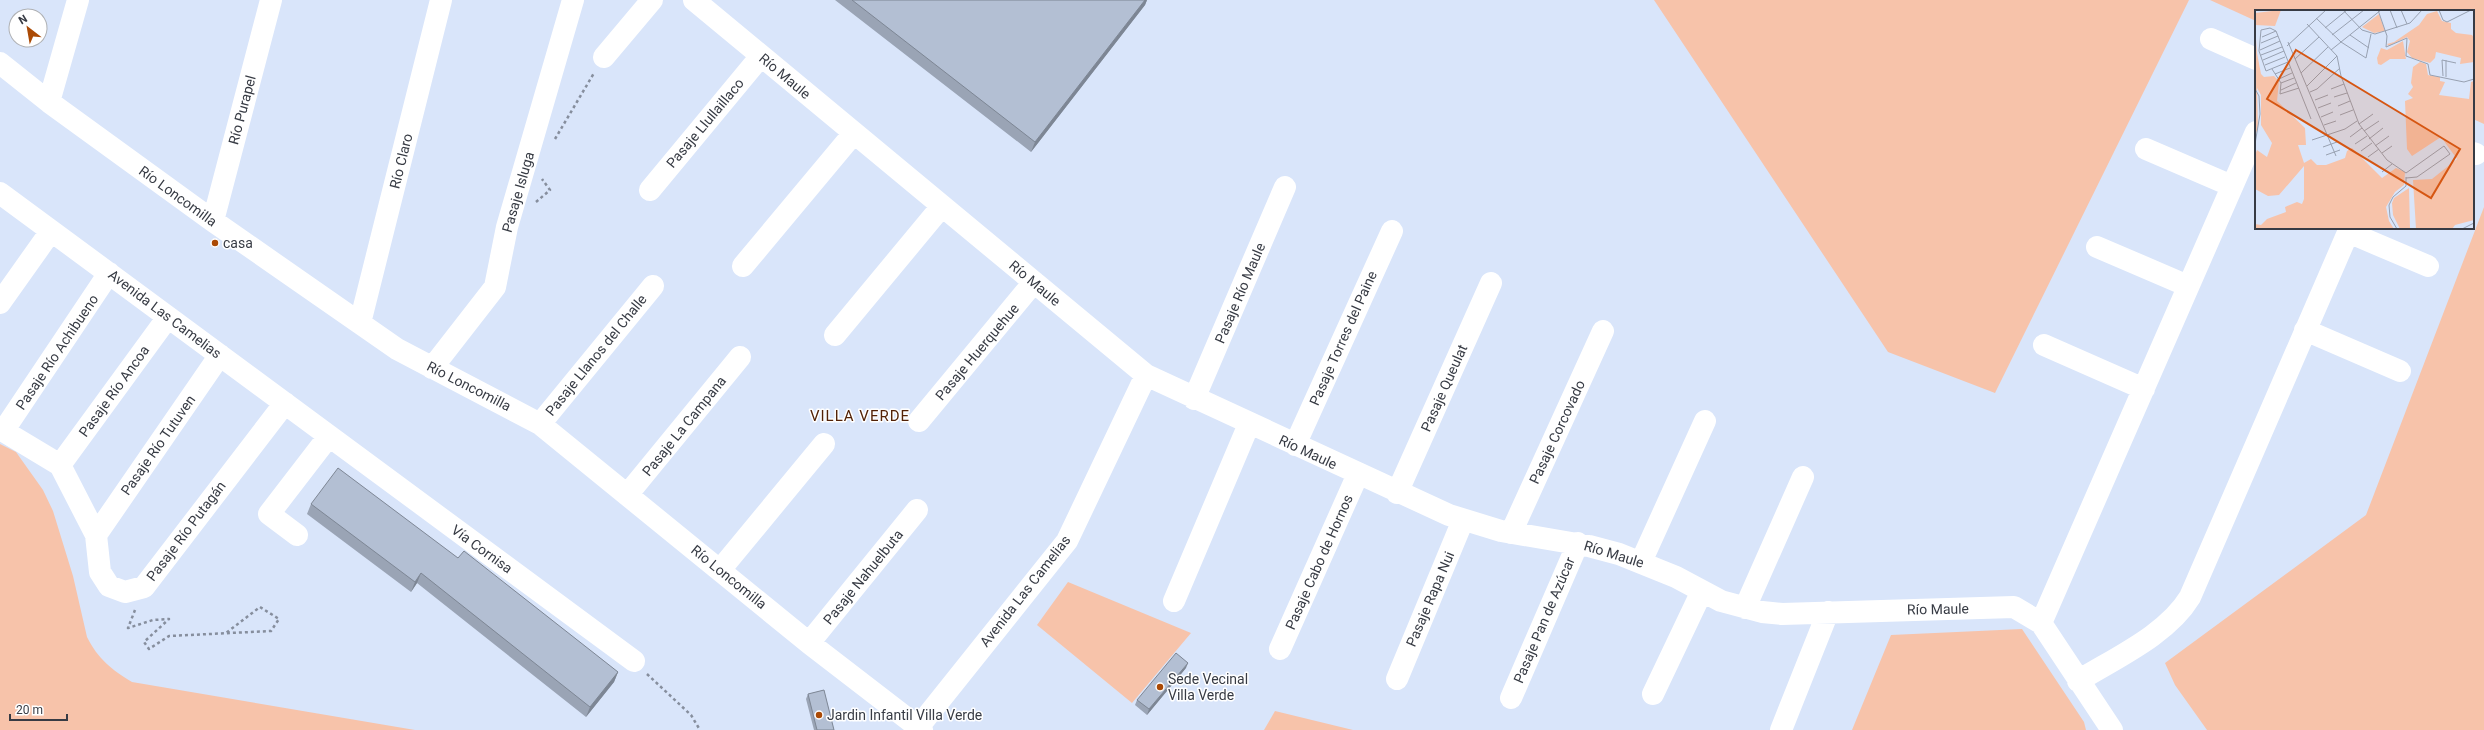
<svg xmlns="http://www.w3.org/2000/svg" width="2484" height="730" font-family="Roboto,sans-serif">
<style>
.green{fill:#f7c3aa}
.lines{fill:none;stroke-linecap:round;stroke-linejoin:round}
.path{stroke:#868e9d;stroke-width:2.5;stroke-dasharray:3 3;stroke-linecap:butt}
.minor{stroke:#fff;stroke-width:22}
.wall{fill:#9aa4b5}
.shaded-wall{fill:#7d8694}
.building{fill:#b3bfd3;stroke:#7d8694}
.poi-dot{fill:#ab4a05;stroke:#fff;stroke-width:1.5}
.labels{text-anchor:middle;stroke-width:3;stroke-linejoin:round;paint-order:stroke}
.street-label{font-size:14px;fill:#373b44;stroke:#fff}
.poi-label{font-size:14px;fill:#373b44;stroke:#fff;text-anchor:start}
.neighbourhood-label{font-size:15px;letter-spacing:1px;fill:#522207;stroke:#fff}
.inset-road{fill:none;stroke:#98a1b1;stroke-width:1}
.view{fill:#d65612;fill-opacity:0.15;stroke:#d65612;stroke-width:2}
.inset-edge{fill:none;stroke:#373b44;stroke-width:2}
</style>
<rect width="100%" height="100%" fill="#d9e5fa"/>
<path class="green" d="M1654,0H2189L1995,393L1888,352Z
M2210,0H2484V124L2473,119V11H2256V21Z
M2484,207V730H2207L2175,685L2165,663L2366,515Z
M0,444L16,452L43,490L53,511L73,576L87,637C98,659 112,670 132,682L415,730H0Z
M1068,582L1191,633L1132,703L1037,625Z
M2022,629L2084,722L2086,730H1852L1891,635Z
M1275,711L1353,730H1264Z"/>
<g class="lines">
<path class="path" d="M555,139L594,73
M536,202L550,190L542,179
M135,610L128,628L153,620L169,619L144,642L149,649L169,636L271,631L279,619L260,607L226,633
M647,674L691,715L700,730"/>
<path class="minor" d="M694,0L1146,375L1449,515L1501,531L1589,546L1619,554L1676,577L1721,601L1762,612L1782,614L2014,607L2041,623L2112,730
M2211,39L2256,59
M604,57L652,0
M0,63L49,102L213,221L397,349L540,424L809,643L922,730
M49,102L78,0
M2146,149L2232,186
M2473,153L2476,154
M650,190L761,56
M0,193L634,661
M213,221L271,0
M2348,232L2428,266
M2097,247L2188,286
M743,266L854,133
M0,303L51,231
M360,323L441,0
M2305,330L2400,371
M835,335L942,206
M2044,345L2144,389
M432,368L495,287L507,227L573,0
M1194,399L1285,187
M919,421L1034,282
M540,424L653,286
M0,429L60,465L96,535L100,572L109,586L125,592L144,587L285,403
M4,430L109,273
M1295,445L1392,231
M60,465L168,317
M1397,493L1491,283
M627,495L740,357
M1511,533L1603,331
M96,535L220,355
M297,535L269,514L329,436
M1641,562L1705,421
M720,570L824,444
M1174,601L1249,424
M1745,608L1803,477
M2041,623L2256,132
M809,643L917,510
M1280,649L1358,474
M1397,679L1463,520
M2078,681C2115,658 2167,635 2190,597L2350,228
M1653,694L1702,591
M1511,698L1578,543
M916,730L1067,541L1146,375
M1781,730L1828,612"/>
</g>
<path class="wall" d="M835,0H1147L1145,5L1031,152Z
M311,504L458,558L618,672L614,682L586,717L417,583L411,592L307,514Z
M1186,668L1147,715L1135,705L1137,700Z
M808,694L834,730H814L806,699Z"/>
<path class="shaded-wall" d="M1145,0H1147L1145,5L1031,152L1035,142Z
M421,573L417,583L411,592L415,582Z
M1188,663L1186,668L1147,715L1149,709Z
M618,672L614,682L586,717L590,707Z"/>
<path class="building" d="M852,0H1145L1035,142Z
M338,468L458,558L464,551L618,672L590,707L421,573L415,582L311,504Z
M1176,653L1188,663L1149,709L1137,700Z
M824,690L834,730H817L808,694Z"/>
<g class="poi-dot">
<circle cx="215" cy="243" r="4"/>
<circle cx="1160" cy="687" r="4"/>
<circle cx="819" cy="715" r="4"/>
</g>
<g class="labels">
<g class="street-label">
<text transform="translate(785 76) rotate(40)" y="5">Río Maule</text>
<text transform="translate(242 110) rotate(-75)" y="5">Río Purapel</text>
<text transform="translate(705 123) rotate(-50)" y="5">Pasaje Llullaillaco</text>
<text transform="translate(401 161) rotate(-76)" y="5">Río Claro</text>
<text transform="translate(518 192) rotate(-74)" y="5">Pasaje Isluga</text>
<text transform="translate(178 196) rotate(36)" y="5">Río Loncomilla</text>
<text transform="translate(1035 283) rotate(40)" y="5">Río Maule</text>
<text transform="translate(1240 293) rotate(-67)" y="5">Pasaje Río Maule</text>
<text transform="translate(165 314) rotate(37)" y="5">Avenida Las Camelias</text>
<text transform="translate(1343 338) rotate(-66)" y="5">Pasaje Torres del Paine</text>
<text transform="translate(57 352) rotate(-56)" y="5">Pasaje Río Achibueno</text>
<text transform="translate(977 352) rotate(-50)" y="5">Pasaje Huerquehue</text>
<text transform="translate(596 355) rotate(-51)" y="5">Pasaje Llanos del Challe</text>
<text transform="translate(469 386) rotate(27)" y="5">Río Loncomilla</text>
<text transform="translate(1444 388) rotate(-66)" y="5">Pasaje Queulat</text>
<text transform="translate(114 391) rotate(-54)" y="5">Pasaje Río Ancoa</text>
<text transform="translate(684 426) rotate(-51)" y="5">Pasaje La Campana</text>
<text transform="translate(1557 432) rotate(-65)" y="5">Pasaje Corcovado</text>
<text transform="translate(158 445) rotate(-55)" y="5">Pasaje Río Tutuven</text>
<text transform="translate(1308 452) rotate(25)" y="5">Río Maule</text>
<text transform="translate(186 531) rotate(-53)" y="5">Pasaje Río Putagán</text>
<text transform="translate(482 549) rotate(36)" y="5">Vía Cornisa</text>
<text transform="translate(1614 554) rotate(17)" y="5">Río Maule</text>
<text transform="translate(1319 562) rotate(-66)" y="5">Pasaje Cabo de Hornos</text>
<text transform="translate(729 577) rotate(39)" y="5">Río Loncomilla</text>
<text transform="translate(863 577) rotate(-51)" y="5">Pasaje Nahuelbuta</text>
<text transform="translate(1025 591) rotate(-52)" y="5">Avenida Las Camelias</text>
<text transform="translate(1430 599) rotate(-67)" y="5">Pasaje Rapa Nui</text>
<text transform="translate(1938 609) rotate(-1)" y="5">Río Maule</text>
<text transform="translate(1544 620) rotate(-67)" y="5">Pasaje Pan de Azúcar</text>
</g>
<g class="poi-label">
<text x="223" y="248">casa</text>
<text x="1168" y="684">Sede Vecinal<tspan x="1168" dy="16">Villa Verde</tspan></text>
<text x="827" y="720">Jardin Infantil Villa Verde</text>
</g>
<g class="neighbourhood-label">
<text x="860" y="421">VILLA VERDE</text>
</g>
</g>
<g transform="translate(2255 10)">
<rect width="219" height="219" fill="#d9e5fa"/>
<path d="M0,0V3L26,0L20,16L0,15L2,43L6,64L9,67L19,66L24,71L22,91L50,118L51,135H43L49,153L56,149L62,155H71L90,148L92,141L97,138L127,168L141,158L150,162L149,175L140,182L131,197L134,211L139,219H0V214L6,215L12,209L31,202L30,197L42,192L47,194L49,189V156L24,185L13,186L0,179V145L2,140L12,147L17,133L6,115V85L2,78L3,118L0,126ZM182,1L187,11L196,13V19L201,23L217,25L219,28V52L205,54L206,48L181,42L180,48L175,53L157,48L152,42L155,31L152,27L134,36L132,34L139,32L164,15L172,4ZM124,4L130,21L119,23L107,17ZM148,31L151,49H135L126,55L123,54L122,48L126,38L132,40ZM165,52L171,54L173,65L185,67V71L190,72L184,85L214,89L216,72L219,71V210L200,215L197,219H161L158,170L177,169L202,149L186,127L157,146L152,139L150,91L158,88L153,84L158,77L156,73L158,57ZM154,178L155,219H145L138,205L137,193L139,188Z" fill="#f7c3aa"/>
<path class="inset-road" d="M88,0L107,20L120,24L155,13L167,0M123,0L132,26L131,37L152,28L151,46L173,54L175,65L209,72L219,69M135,0L142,18M146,0L152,14M184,0L188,10L192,12L216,0M61,8L86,32L111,48L116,24M52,14L82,46L86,66L104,114L132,150L151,163M70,18L92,0M77,25L109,0M95,25L114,38M7,27L21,21M33,32L81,146M6,33L23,26M32,36L71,0M5,40L25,31M76,40L126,0M6,45L27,37M40,49L64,27M8,50L29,41M191,50V67M33,52L11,61L4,41L6,20L15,18L21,21L56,109M10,55L30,47M17,59L26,73L25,84L44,78M46,63L73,37M20,64L35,58M188,66L187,50L201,53M24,69L37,63M26,73L39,68M52,76L82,46M0,79L4,86L5,104L0,134M76,79L89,74M26,80L41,73M55,82L62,79L85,58M79,87L92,83M60,90L73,85M83,96L95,91M63,98L76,93M85,105L98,100M66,107L78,102M104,114L118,104M69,115L81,111M109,121L124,111M95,127L107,118M114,129L128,118M57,130L90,119L102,111M100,134L112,126M120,136L134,126M68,137L82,132M106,141L117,133M127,143L137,136M71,145L85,140M113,147L124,139M127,162L137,154M151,163L189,136L195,144L162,167L151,168M142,219L135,207L134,195L138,187L151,176V167M207,219L219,213"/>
<path class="view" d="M41,40L205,139L176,188L12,89Z"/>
<rect width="219" height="219" class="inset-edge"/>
</g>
<g transform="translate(28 28) rotate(329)"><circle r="19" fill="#ffffff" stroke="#afb1b4"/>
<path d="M0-3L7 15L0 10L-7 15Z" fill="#ab4a05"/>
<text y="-6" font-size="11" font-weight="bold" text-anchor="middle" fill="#373b44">N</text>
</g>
<path d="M10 714v6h57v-6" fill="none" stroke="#373b44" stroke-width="2"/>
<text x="16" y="714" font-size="12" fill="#373b44" stroke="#ffffff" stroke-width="3" paint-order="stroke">20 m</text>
</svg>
